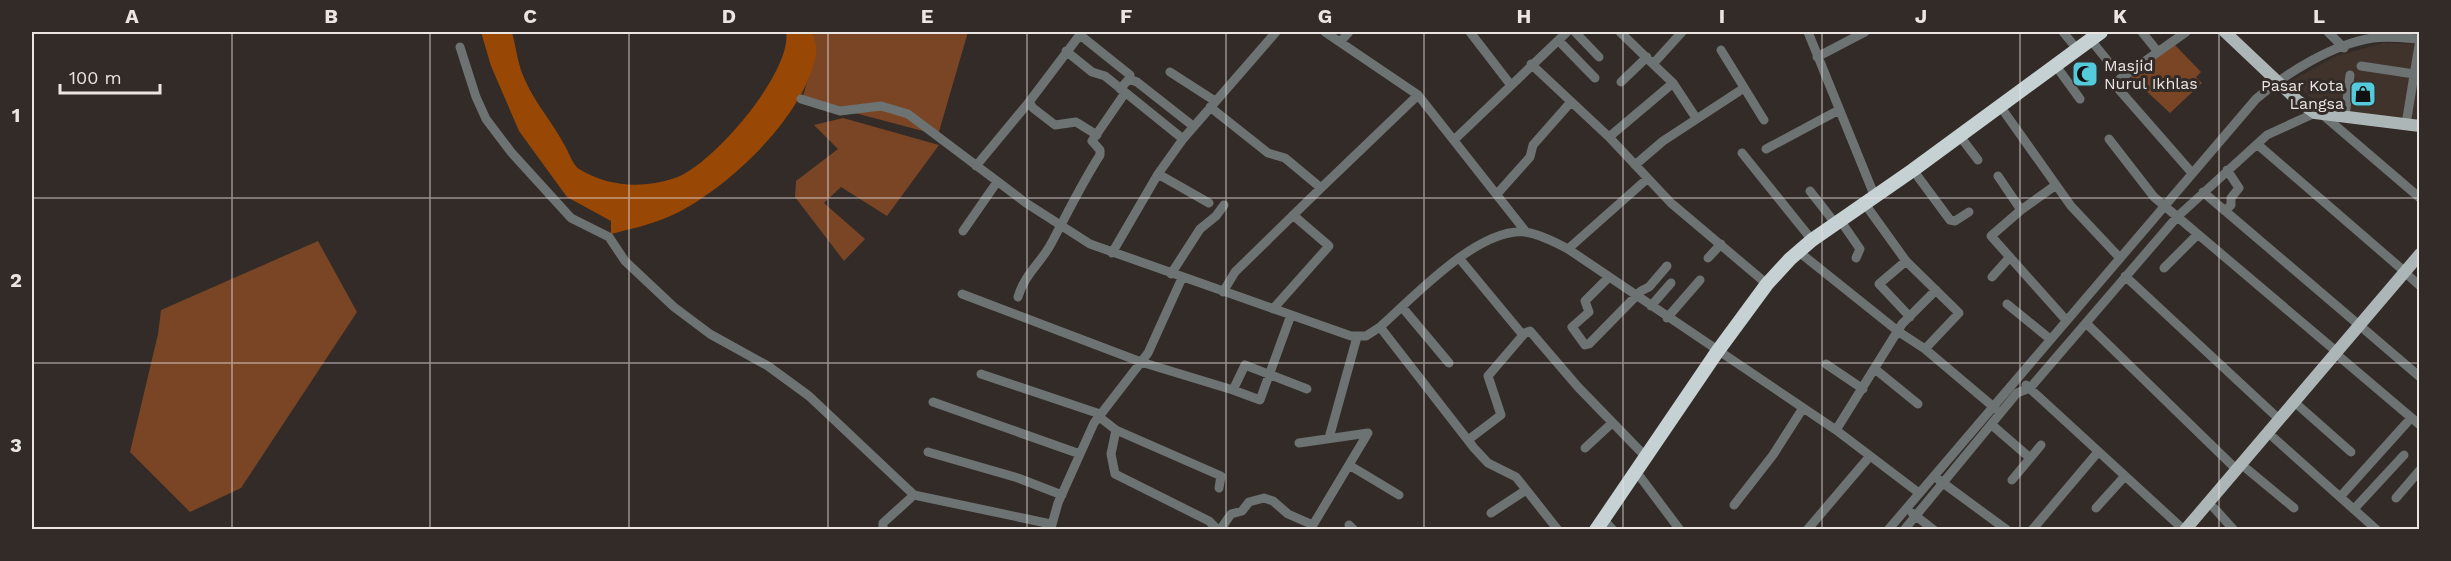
<svg xmlns="http://www.w3.org/2000/svg" width="2451" height="561" font-family="'Work Sans',sans-serif">
<style>
.built{fill:#40332b}
.green{fill:#794525}
.water{fill:#984705}
.lines{fill:none;stroke-linecap:round;stroke-linejoin:round}
.minor{stroke:#6d7272;stroke-width:9}
.major{stroke:#adb6b7;stroke-width:12}
.highway{stroke:#c6d1d3;stroke-width:14}
.grid{fill:none;stroke:#ebe6e4;stroke-width:1.5;stroke-opacity:0.55}
.labels{text-anchor:middle;stroke-width:6;stroke-linejoin:round;paint-order:stroke}
.poi-label{font-size:16px;fill:#ebe6e4;stroke:#322b27;text-anchor:start}
.neatline{fill:none;stroke:#ebe6e4;stroke-width:2}
.grid-label{font-size:20px;text-anchor:middle;font-weight:bold;fill:#ebe6e4}
</style>
<rect width="100%" height="100%" fill="#322b27"/>
<path class="built" d="M2383,43L2419,44V121L2321,108L2293,80L2336,56Z"/>
<path class="green" d="M813,32H968L938,135L802,99L816,53Z
M2175,45L2201,72L2196,77L2202,83L2170,113L2130,76Z
M843,118L939,145L887,216L841,187L824,203L865,239L844,261L795,197L796,181L838,149L814,125Z
M318,241L357,312L241,488L190,512L130,452L158,334L161,310Z"/>
<path class="water" d="M481,32H512C516,47 518,66 525,80C535,103 553,123 565,146C569,153 573,165 579,169C609,187 642,189 675,178C712,166 793,71 786,32H813C814,38 817,47 816,54C806,116 724,193 668,217C650,225 630,229 611,234V221L567,197L519,131L491,66Z"/>
<g class="lines">
<path class="minor" d="M1082,32L1029,102L1033,108L1055,125L1076,122L1097,135
M1325,32L1418,95L1526,232
M1470,32L1510,84
M1575,32L1599,57
M1620,32L1653,64L1682,32
M1808,32L1875,197
M2063,32L2077,49
M2142,32L2158,52
M2186,32L2120,79L2115,85L2192,173
M2328,32L2344,48
M1080,35L1130,75V79
M2090,39L2107,60
M1559,41L1595,78
M1340,42L1349,32
M460,47L476,97L486,119L511,152L571,218L609,237L625,261L674,307L710,334L768,366L809,396L914,495L1051,524
M1721,50L1764,120
M1066,51L1092,72L1105,76L1183,139
M1817,57L1865,32
M1531,64L1609,137L1671,203L1767,284
M1653,64L1673,83L1696,118
M2056,66L2080,99
M2361,66L2414,74
M1170,72L1215,101
M1621,82L1647,57
M1120,89L1129,79L1137,82L1193,126
M801,99L840,111L881,106L908,114L1026,203L1090,244L1351,336H1366L1380,327C1414,297 1477,228 1525,232C1539,234 1555,242 1568,249L1836,430L1919,493
M2000,106L2071,206L2119,257
M1210,107L1268,153L1285,158L1321,188L1235,272L1223,292
M2323,115L2420,198
M2345,117L2350,75
M2406,124L2420,39
M1959,135L1978,160
M1609,137L1673,83
M2109,139L2154,197L2337,352
M1454,140L1567,32
M2257,144L2404,271
M1766,149L1839,110
M1742,153L1812,240
M1635,165L1663,141L1744,88
M976,166L1029,102
M1913,170L1950,220L1955,221L1969,212
M1158,174L1209,203
M1998,176L2021,210L1991,236L2066,320
M1321,188L1418,95
M1810,191L1835,223
M2203,192L2359,325
M1497,194L1530,157L1533,145L1570,103
M1865,204L1906,261L1959,313L1925,349
M2021,210L2056,185
M2225,211L2231,205V198L2239,188L2227,170
M1840,220L1860,249L1856,258
M963,231L997,182
M1568,249L1647,179
M1799,252L1899,332L1925,349L1996,409
M1112,253L1158,174L1183,139L1276,32
M1459,258L1522,334L1530,331L1578,387L1645,456
M1708,258L1721,244
M1906,261L1879,284L1910,317
M2164,268L2197,235
M1171,274L1200,229L1216,216L1224,205
M2125,276L2280,420
M1609,277L1585,301L1589,312L1572,327L1585,345L1589,344L1641,291L1649,287L1667,266
M1992,277L2009,258
M2410,277L2420,286
M962,294L1141,362L1233,390
M1018,297C1025,273 1042,262 1052,242C1068,212 1082,183 1100,155V150L1092,141L1125,93
M2007,304L2050,339
M1651,306L1671,283
M1402,307L1449,363
M1273,309L1329,246L1293,215
M1291,315L1260,400L1233,390L1245,365L1307,389
M1667,318L1700,280
M2087,324L2237,470
M1380,327L1474,448L1488,463L1516,477L1558,530
M2365,330L2420,377
M2341,358L2420,425
M1826,364L1863,389
M1875,369L1918,404
M981,374L1100,414
M2026,385L2184,530
M933,402L1080,454
M2300,407L2351,452
M1098,416L1116,430L1221,476L1219,488
M1992,425L2030,458
M1116,430L1111,454L1115,474L1209,521L1218,530
M1836,430L1902,324L1936,290
M1329,438L1357,337
M2274,438L2377,530
M1468,440L1501,415L1488,376L1524,334
M1299,443L1368,433L1310,530
M1585,448L1612,423
M928,452L1018,478L1062,495
M1349,465L1399,495
M2247,469L2294,508
M1635,470L1680,530
M1939,480L2007,530
M2012,480L2041,445
M2340,497L2411,418
M2396,498L2420,470
M1734,505L1773,455L1803,408
M2096,508L2124,477
M2214,508L2234,530
M2354,509L2404,455
M1491,513L1526,490
M1912,513L1934,530
M1603,519L1613,530
M1349,525L1354,530
M1051,528L1058,503L1094,423L1148,353L1182,278
M883,530V523L914,495
M1220,530L1231,514L1242,511L1249,502L1264,498L1273,501L1288,514L1313,525
M1807,530L1870,456
M1888,530L2256,99C2286,73 2333,44 2373,38C2388,36 2405,38 2420,39
M1904,530L2017,393L2030,388L2177,217L2267,135L2315,113
M2032,530L2098,452"/>
<path class="major" d="M2225,32L2298,101L2315,113L2420,126
M2185,530L2420,254"/>
<path class="highway" d="M1596,530L1717,352L1767,284L1790,259L1812,240L1913,170L2101,32"/>
</g>
<path class="grid" d="M232,32V530M430,32V530M629,32V530M828,32V530M1027,32V530M1226,32V530M1424,32V530M1623,32V530M1822,32V530M2020,32V530M2219,32V530M32,198H2420M32,363H2420"/>
<defs>
<g id="mosque-square" transform="scale(1.35)"><rect x="-9" y="-9" width="18" height="18" rx="4" fill="#53cbda" stroke="#322b27"/><path d="M3.5-4.9A6 6 0 1 0 3.5 4.9A5 5 0 1 1 3.5-4.9Z" fill="#111"/></g>
<g id="shop-square" transform="scale(1.35)"><rect x="-9" y="-9" width="18" height="18" rx="4" fill="#53cbda" stroke="#322b27"/><path d="M-5-2.5h2.3a2.7 3.5 0 0 1 5.4 0H5L5.5 6h-11ZM-1.5-2.5h3a1.5 2.3 0 0 0-3 0Z" fill="#111"/></g>
</defs>
<g fill-rule="evenodd">
<use href="#mosque-square" x="2085" y="74"/>
<use href="#shop-square" x="2363" y="94"/>
</g>
<g class="labels">
<g class="poi-label">
<text x="2104" y="71">Masjid<tspan x="2104" dy="18">Nurul Ikhlas</tspan></text>
<text x="2344" y="91" text-anchor="end">Pasar Kota<tspan x="2344" dy="18">Langsa</tspan></text>
</g>
</g>
<rect width="2451" height="561" fill="none" stroke="#322b27" stroke-width="66"/>
<path d="M60 84v9h100v-9" fill="none" stroke="#ebe6e4" stroke-width="3"/>
<text x="69" y="84" font-size="18" fill="#ebe6e4" stroke="#322b27" stroke-width="4.5" paint-order="stroke">100 m</text>
<rect x="33" y="33" width="2385" height="495" class="neatline"/>
<g class="grid-label">
<text x="132" y="23">A</text>
<text x="331" y="23">B</text>
<text x="530" y="23">C</text>
<text x="729" y="23">D</text>
<text x="927" y="23">E</text>
<text x="1126" y="23">F</text>
<text x="1325" y="23">G</text>
<text x="1524" y="23">H</text>
<text x="1722" y="23">I</text>
<text x="1921" y="23">J</text>
<text x="2120" y="23">K</text>
<text x="2319" y="23">L</text>
<text x="16" y="122">1</text>
<text x="16" y="287">2</text>
<text x="16" y="452">3</text>
</g>
</svg>
